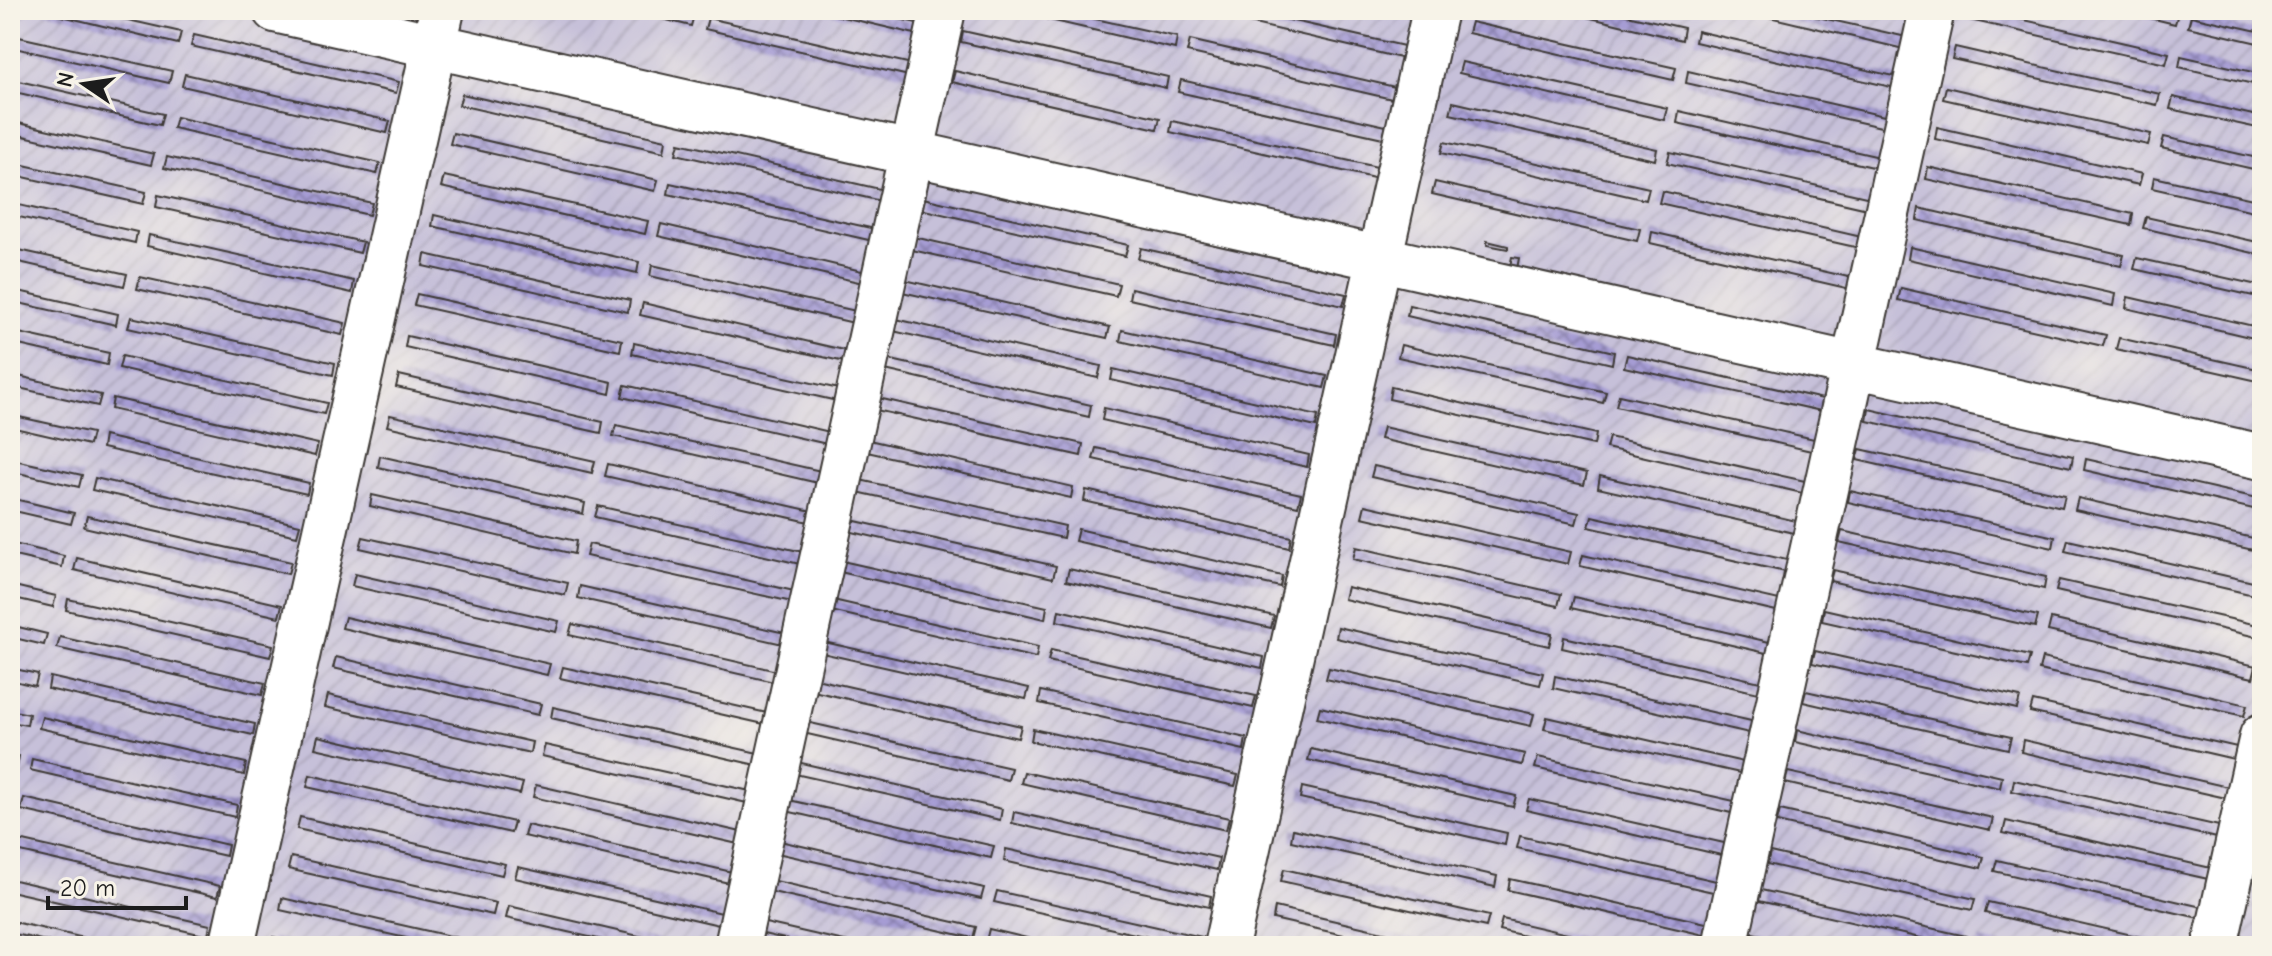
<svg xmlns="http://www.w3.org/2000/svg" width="2272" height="956" font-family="'Comic Neue',sans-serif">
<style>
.industrial{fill:url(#industrial-furrows)}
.building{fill:url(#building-cross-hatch)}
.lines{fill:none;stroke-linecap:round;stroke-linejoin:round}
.minor-casing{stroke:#3c3935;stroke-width:48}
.minor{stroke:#fff;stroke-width:44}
</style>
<defs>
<pattern id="industrial-furrows" width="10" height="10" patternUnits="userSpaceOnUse" patternTransform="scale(2)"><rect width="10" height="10" fill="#c6c0d9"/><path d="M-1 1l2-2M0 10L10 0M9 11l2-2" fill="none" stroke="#aaa4ba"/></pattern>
<pattern id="building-cross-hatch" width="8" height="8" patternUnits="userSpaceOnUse" patternTransform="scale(2)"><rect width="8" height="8" fill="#a69cd4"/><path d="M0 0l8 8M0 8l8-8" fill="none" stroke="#867eab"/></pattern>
</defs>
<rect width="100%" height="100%" fill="#f7f3e8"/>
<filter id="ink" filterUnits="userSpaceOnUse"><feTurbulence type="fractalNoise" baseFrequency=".0125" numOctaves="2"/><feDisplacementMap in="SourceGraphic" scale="16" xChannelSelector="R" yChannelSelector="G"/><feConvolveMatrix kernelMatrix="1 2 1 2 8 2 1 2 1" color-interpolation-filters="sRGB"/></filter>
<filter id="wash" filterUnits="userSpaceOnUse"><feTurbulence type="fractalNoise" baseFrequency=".006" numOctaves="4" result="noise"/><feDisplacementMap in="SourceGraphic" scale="32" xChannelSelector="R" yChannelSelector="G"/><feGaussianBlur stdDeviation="1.8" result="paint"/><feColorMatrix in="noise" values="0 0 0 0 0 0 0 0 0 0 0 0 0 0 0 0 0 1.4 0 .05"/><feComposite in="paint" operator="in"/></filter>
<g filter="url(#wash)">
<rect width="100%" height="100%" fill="#f2dec2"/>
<path class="industrial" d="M10,10H2262V946H10Z"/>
<g id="blocks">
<path class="building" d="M37,10H84L181,32L178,44Z
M626,10H673L694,15L691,26Z
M813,10H861L921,24L919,35Z
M1007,10H1055L1177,37L1175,49Z
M1194,10H1245L1404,46L1401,58Z
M1382,10H1412L1410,18Z
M1558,10H1605L1684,28L1682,40Z
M1740,10H1787L1911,38L1908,50Z
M1963,10H1980L2169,53L2166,64L1961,18Z
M2117,10H2165L2178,13L2175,24Z
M2191,16L2262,32V44L2188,27Z
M708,18L912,64L909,76L705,29Z
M1471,22L1676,68L1673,80L1468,33Z
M963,31L1168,77L1166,88L961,42Z
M1697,31L1902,78L1900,89L1695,42Z
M10,35L172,71L169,83L10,47Z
M194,35L399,82L396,93L191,46Z
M1190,40L1395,87L1392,99L1187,52Z
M1955,47L2160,94L2157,105L1952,59Z
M2181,56L2262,74V86L2179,67Z
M1462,62L1667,108L1664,120L1459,73Z
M955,71L1160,118L1157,129L952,82Z
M1688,71L1893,118L1890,129L1686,83Z
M185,74L390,121L387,133L182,86Z
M10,79L163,114L160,125L10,91Z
M1181,80L1386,126L1383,138L1178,92Z
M1946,87L2151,134L2148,145L1943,99Z
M462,94L666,140L664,152L459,105Z
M2173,97L2262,117V129L2170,109Z
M1453,102L1657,149L1655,160L1450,114Z
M1679,111L1884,158L1882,169L1677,123Z
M176,117L380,163L377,174L173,128Z
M10,121L154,154L151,165L10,133Z
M1172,121L1377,167L1374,178L1170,132Z
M1937,127L2142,174L2139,185L1935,139Z
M453,133L658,180L655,191L450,144Z
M2164,137L2262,159V171L2161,148Z
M1444,142L1649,188L1646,200L1441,153Z
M679,143L884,190L881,201L676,154Z
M1670,152L1875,199L1872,210L1667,163Z
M167,157L372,203L369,215L164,168Z
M10,162L146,192L143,204L10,174Z
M1928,167L2133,214L2131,225L1926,179Z
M444,176L648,221L645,234L441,187Z
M2154,177L2262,201V213L2152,188Z
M1435,182L1640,229L1637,241L1432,194Z
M670,183L875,229L873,241L668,194Z
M1662,191L1866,238L1864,249L1659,203Z
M158,195L363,242L360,253L156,207Z
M923,198L1128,245L1125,256L920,209Z
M10,203L137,232L135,243L10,215Z
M1919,208L2124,255L2121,266L1917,220Z
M434,215L639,262L637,273L432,226Z
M2146,217L2262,243V255L2143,228Z
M661,224L866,272L863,283L658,236Z
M1652,232L1857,279L1855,290L1650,243Z
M149,235L354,281L352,293L147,246Z
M914,237L1119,284L1116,296L912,250Z
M1487,241L1508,246V249L1487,245Z
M1910,247L2115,294L2113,306L1908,259Z
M10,248L127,274L124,286L10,260Z
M1141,248L1346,294L1343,306L1138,259Z
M425,254L630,300L628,312L423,266Z
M1512,257L1519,258L1514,286L1506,284Z
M2137,258L2262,286V298L2134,269Z
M652,265L856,311L854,323L650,276Z
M140,277L345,323L342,335L137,289Z
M905,280L1110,327L1107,338L902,292Z
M1131,288L1336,334L1334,345L1129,299Z
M1901,288L2106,335L2103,346L1898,300Z
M10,289L118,314L116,325L10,301Z
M417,294L622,340L620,351L414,305Z
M2128,297L2262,328V340L2126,308Z
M643,303L848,351L845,362L640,315Z
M1409,305L1614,352L1612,364L1407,316Z
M131,317L335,363L333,375L128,328Z
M896,319L1101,366L1098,378L893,331Z
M1122,330L1327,376L1324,388L1120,341Z
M10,331L109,353L107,365L10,343Z
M407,336L612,382L610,394L405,347Z
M2119,338L2262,370V382L2116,349Z
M634,343L839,389L837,401L632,354Z
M1401,345L1606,392L1603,403L1398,357Z
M1627,355L1832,401L1830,413L1624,367Z
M122,356L327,403L324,414L119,368Z
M887,359L1091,405L1089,417L885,370Z
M1113,369L1318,416L1316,427L1111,380Z
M10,374L101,395L98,406L10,386Z
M399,375L603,422L601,433L396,387Z
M625,385L830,432L827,444L622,397Z
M1391,387L1596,434L1594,445L1389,399Z
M1619,395L1823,441L1820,453L1616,406Z
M113,398L318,444L315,456L111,409Z
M878,398L1083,444L1081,456L876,410Z
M1104,408L1309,455L1307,467L1102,420Z
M1869,409L2073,456L2071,467L1867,421Z
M10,415L92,433L89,445L10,427Z
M390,415L595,461L592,473L387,426Z
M616,425L821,471L818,483L613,436Z
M1383,427L1587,473L1584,485L1380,439Z
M104,436L309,483L307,494L102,448Z
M1609,437L1814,483L1811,495L1606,448Z
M869,440L1073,487L1071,498L867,452Z
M1096,448L1301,494L1298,506L1093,459Z
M1860,449L2065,495L2062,507L1857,460Z
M380,456L585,503L583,514L378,467Z
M10,459L82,475L79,487L10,471Z
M2086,459L2262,499V511L2084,470Z
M608,464L812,511L809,522L605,476Z
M1374,466L1579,513L1576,524L1371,477Z
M1600,476L1805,523L1802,535L1598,488Z
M95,478L300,525L297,536L92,490Z
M860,480L1065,526L1063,538L857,492Z
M1086,490L1291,537L1289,548L1084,501Z
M1850,491L2055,537L2053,548L1848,502Z
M372,495L576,541L574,554L370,506Z
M10,498L74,513L71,524L10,510Z
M2078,498L2262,540V552L2075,510Z
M1365,505L1571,552L1568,564L1362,517Z
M598,506L803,552L800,564L595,517Z
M87,516L291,562L288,574L84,527Z
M1592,516L1796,562L1794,574L1589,527Z
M851,520L1056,566L1053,578L848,531Z
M1078,529L1282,576L1280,587L1075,541Z
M1842,531L2046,577L2044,589L1839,542Z
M363,537L568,583L565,595L360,548Z
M2068,540L2262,584V597L2065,551Z
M10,543L64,556L62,567L10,555Z
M589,544L794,591L792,602L586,556Z
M1356,547L1561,594L1558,606L1353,559Z
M1583,555L1788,602L1785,613L1580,566Z
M77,558L282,605L279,617L74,570Z
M842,561L1047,607L1045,619L840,572Z
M1069,569L1274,616L1271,628L1066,581Z
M1833,570L2038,616L2035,627L1830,581Z
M355,574L559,621L556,632L352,586Z
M2059,580L2262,626L2261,638L2056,591Z
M10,585L56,596L53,607L10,597Z
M580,586L785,633L783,644L578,598Z
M1347,587L1552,634L1549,646L1344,599Z
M1574,597L1778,644L1775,655L1571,608Z
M68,599L273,645L270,657L66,610Z
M833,600L1038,647L1036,658L831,611Z
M1824,609L2030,656L2027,667L1822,621Z
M1059,610L1264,657L1262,668L1057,621Z
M345,617L550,664L547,675L342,628Z
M2051,619L2256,666L2253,678L2048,631Z
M572,624L777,671L774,682L569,635Z
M10,625L47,634L44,645L10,637Z
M1338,627L1543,673L1540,685L1336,638Z
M60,637L265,683L262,695L57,648Z
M1564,637L1769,684L1767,695L1562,648Z
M824,642L1029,688L1026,699L822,653Z
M1051,650L1256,696L1253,708L1048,661Z
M1815,651L2020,697L2017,709L1812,663Z
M336,657L541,704L538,715L333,668Z
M2042,658L2247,705L2244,716L2039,670Z
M563,667L767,713L764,724L560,678Z
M10,668L38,674L35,686L10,680Z
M1329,668L1534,714L1531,726L1326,679Z
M1555,676L1760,723L1758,735L1553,688Z
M50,677L255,724L253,735L48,689Z
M816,679L1021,726L1018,738L813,691Z
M1041,691L1246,738L1244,750L1039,703Z
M1806,691L2011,737L2008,749L1803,702Z
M328,695L532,742L530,753L325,707Z
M2033,701L2237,747L2234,759L2030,712Z
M553,707L758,753L756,765L551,718Z
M1320,707L1525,754L1522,765L1317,718Z
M10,710L29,714L27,725L10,722Z
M42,717L246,763L244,775L39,728Z
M1547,717L1752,764L1749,775L1544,729Z
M806,722L1011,768L1008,780L803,733Z
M1033,729L1238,775L1235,786L1031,741Z
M1797,730L2002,777L2000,788L1795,742Z
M318,736L523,783L520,794L315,748Z
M2023,740L2228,787L2226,798L2021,752Z
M545,745L750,791L747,803L542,756Z
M1311,749L1516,796L1513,807L1308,760Z
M10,754L19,756L17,767L10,766Z
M1538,757L1743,803L1740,815L1535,768Z
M32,759L237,805L235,817L30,770Z
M797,762L1002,809L1000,820L795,774Z
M1024,772L1229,818L1226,830L1021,783Z
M1788,772L1993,818L1990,830L1785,783Z
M310,775L514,822L511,833L307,787Z
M2014,780L2219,826L2217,838L2012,791Z
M536,785L741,832L738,844L533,797Z
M1302,787L1507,833L1505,845L1300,798Z
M24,798L228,845L226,856L21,810Z
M1529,799L1733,845L1730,857L1526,810Z
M789,800L994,846L991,858L786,811Z
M1780,810L1984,857L1981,868L1777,822Z
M1014,812L1219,858L1217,870L1012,823Z
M300,817L505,864L502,875L297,829Z
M2006,821L2211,868L2208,879L2003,833Z
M527,825L732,872L729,883L524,836Z
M1293,829L1497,876L1495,887L1291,841Z
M1520,836L1725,883L1722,894L1517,848Z
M15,839L220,886L217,897L12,850Z
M780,841L984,888L981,899L777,853Z
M1006,849L1211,896L1209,907L1004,861Z
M1770,852L1975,899L1972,910L1767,864Z
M291,857L496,903L493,915L288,869Z
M1997,860L2202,907L2199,918L1994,871Z
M518,867L722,913L719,925L515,878Z
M1284,869L1489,916L1486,927L1281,881Z
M10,879L210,925L208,936L10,891Z
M1510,879L1715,925L1713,937L1508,890Z
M771,880L976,927L973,938L768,891Z
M1761,890L1966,936L1964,946H1955L1759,901Z
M997,891L1202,937L1200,946H1188L994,902Z
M282,898L490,945V946H442L280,910Z
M1988,902L2176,945V946H2128L1985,913Z
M509,906L678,945V946H629L506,918Z
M1275,907L1440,945L1439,946H1392L1273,919Z
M1502,919L1616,945L1615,946H1568L1499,930Z
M10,921L115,945V946H68L10,933Z
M761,922L862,945V946H815L759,933Z
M989,929L1056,945V946H1008L986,941Z
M1752,933L1806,945V946H1759L1750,944Z
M273,937L305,945V946H271Z
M1979,939L2002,945V946H1978Z"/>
</g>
</g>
<g filter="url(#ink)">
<use href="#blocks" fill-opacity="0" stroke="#3c3935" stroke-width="2"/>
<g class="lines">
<g class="minor-casing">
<path id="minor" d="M275,10L2262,457
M232,946L442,10
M737,946L943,10
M1226,946L1435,10
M1725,946L1932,10
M2215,946L2262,736"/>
</g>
<use href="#minor" class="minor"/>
</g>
</g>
<rect width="2272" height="956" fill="none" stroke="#f7f3e8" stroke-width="40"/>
<g transform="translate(84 84) rotate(283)" stroke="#f7f3e8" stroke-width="6" paint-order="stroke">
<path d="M0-6L14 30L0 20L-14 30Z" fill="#1c1c1c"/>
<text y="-12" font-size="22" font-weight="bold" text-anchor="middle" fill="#1c1c1c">N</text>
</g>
<path d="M48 896v12h138v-12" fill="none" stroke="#1c1c1c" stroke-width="4"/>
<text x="60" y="896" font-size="24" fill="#1c1c1c" stroke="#f7f3e8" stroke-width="6" paint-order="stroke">20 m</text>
</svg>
